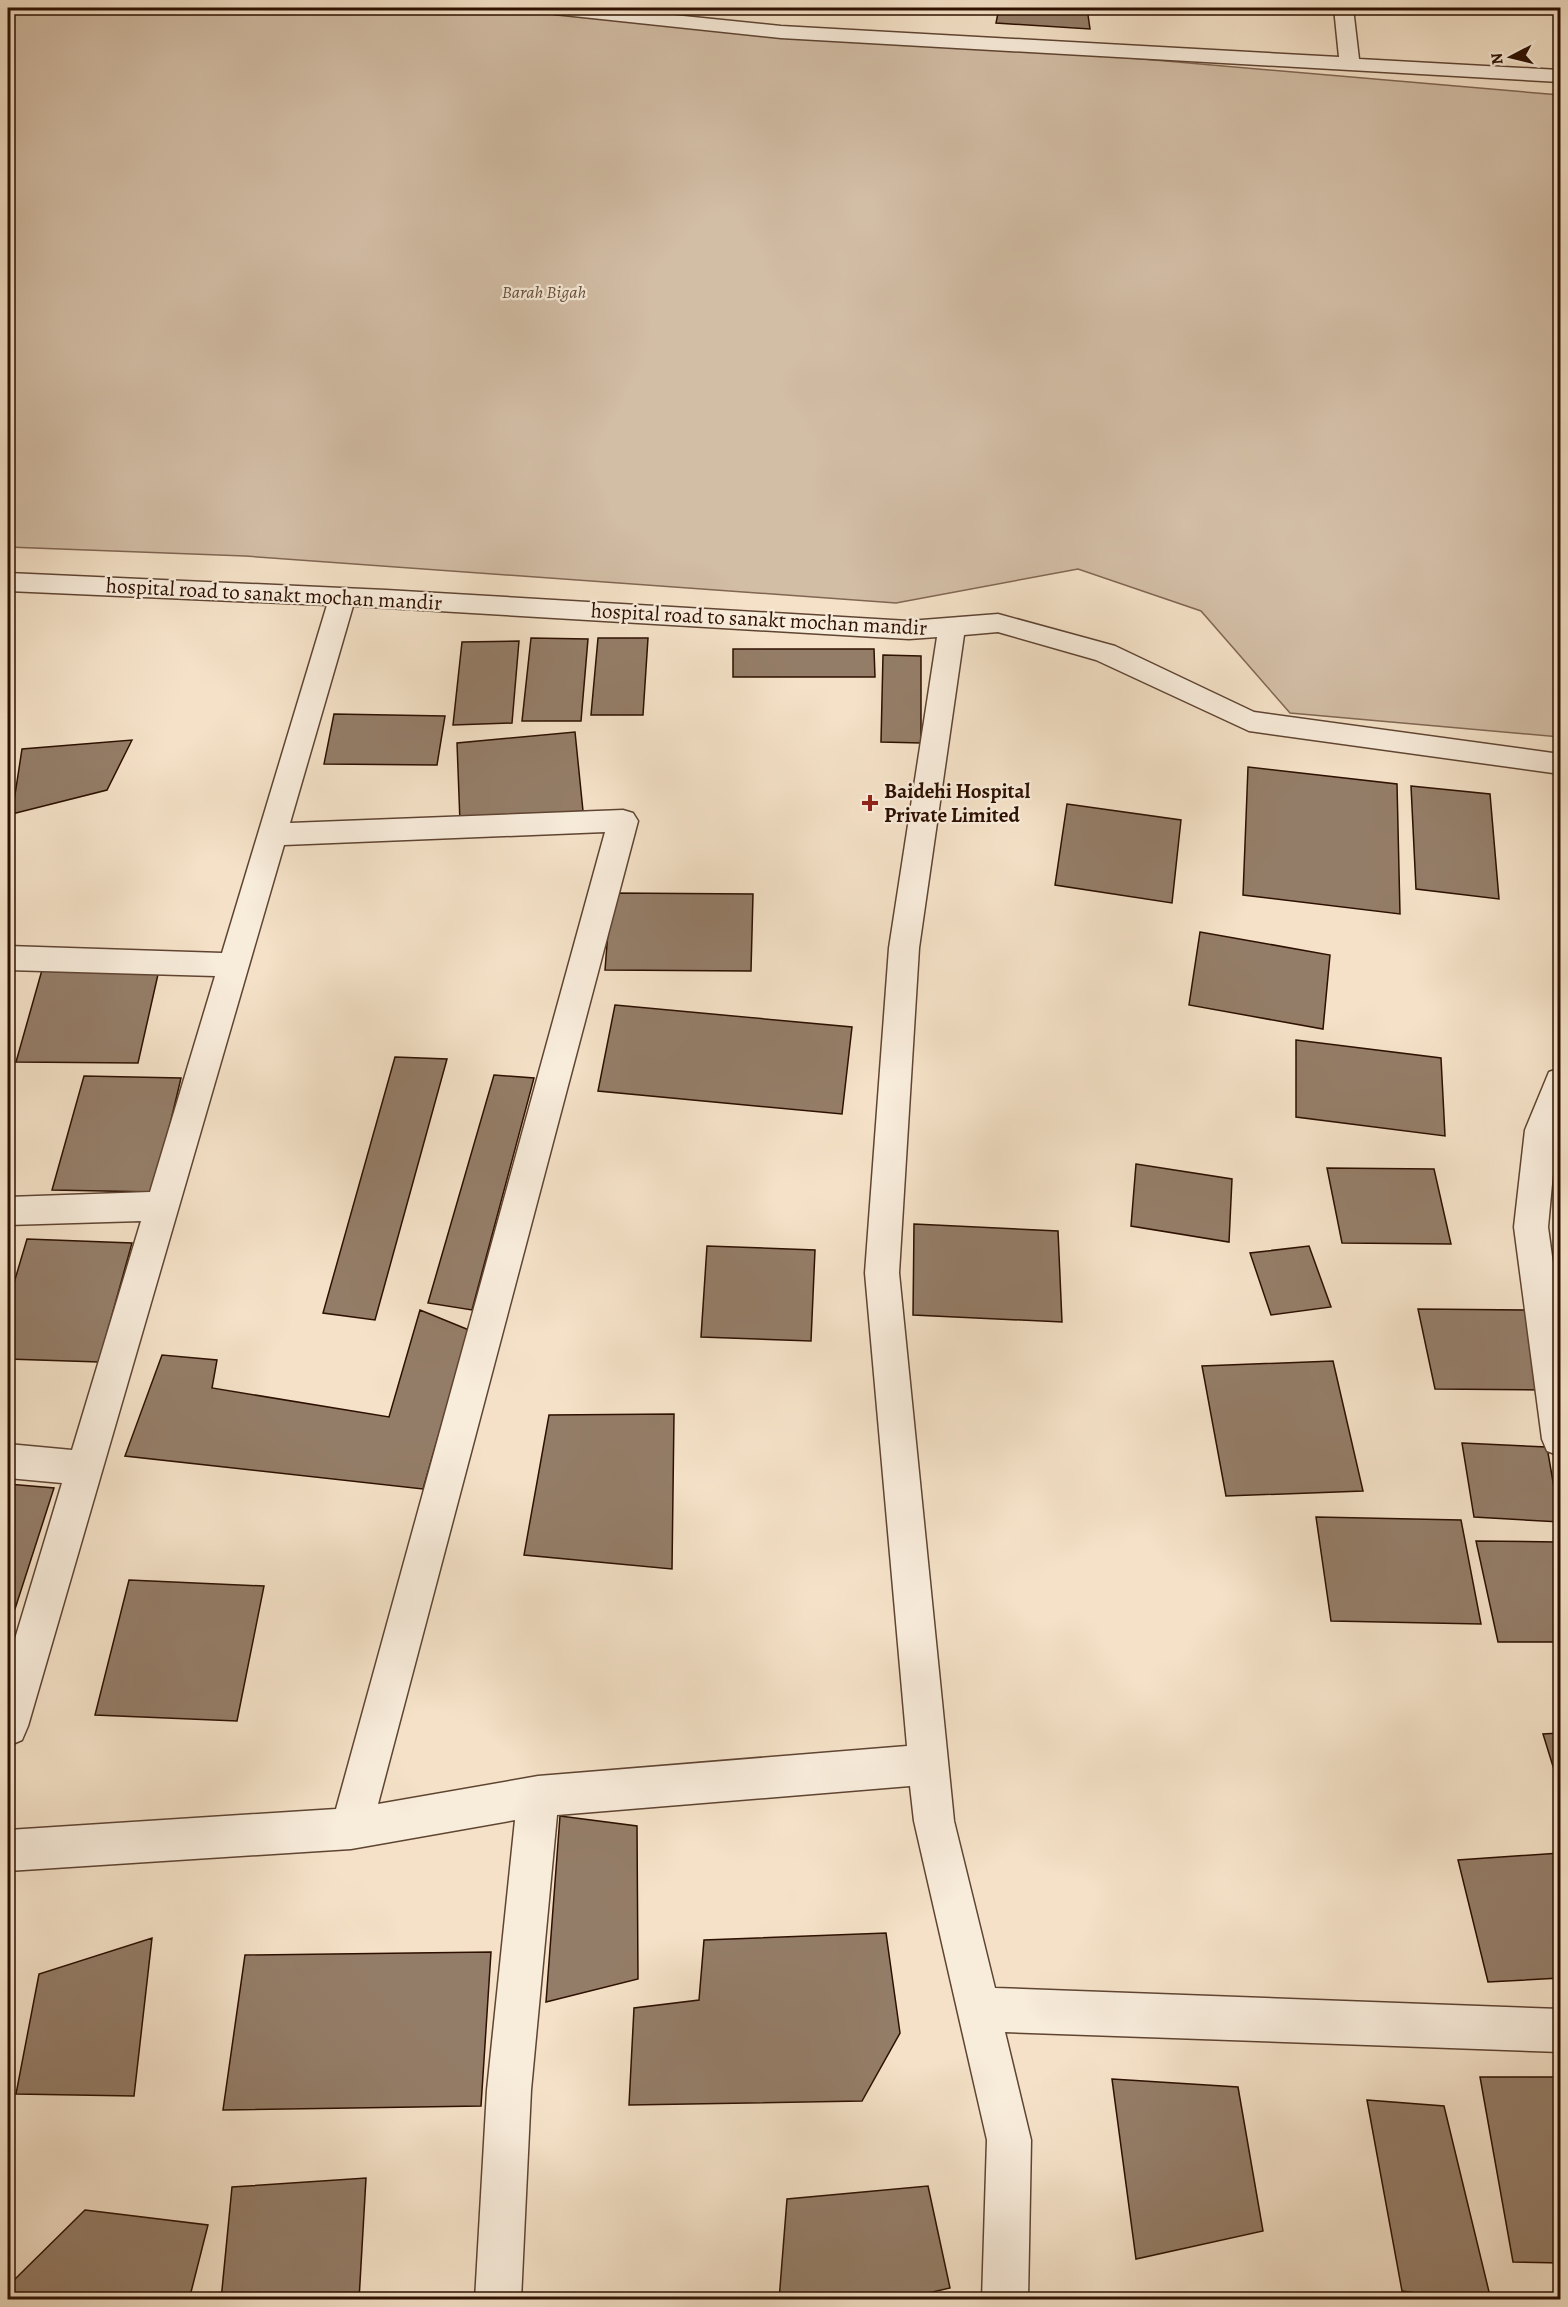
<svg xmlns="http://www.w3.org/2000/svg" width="1568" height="2307" font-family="Alegreya,serif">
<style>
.green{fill:#d2bda5;stroke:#806653;stroke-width:1.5}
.building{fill:#947d68;stroke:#2d1001;stroke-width:1.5}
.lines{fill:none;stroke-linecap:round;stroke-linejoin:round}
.minor-casing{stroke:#5f4432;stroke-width:3}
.minor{fill:#f8ecdb;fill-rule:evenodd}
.poi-dot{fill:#8f2418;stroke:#f8ecdb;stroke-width:2}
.labels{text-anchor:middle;stroke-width:4.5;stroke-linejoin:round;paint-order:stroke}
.far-park-label{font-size:18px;font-style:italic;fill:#674d3a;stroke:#f8ecdb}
.street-label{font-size:21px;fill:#2d1001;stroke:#f8ecdb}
.poi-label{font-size:21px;font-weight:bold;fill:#2d1001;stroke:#f8ecdb;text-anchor:start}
</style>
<rect width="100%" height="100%" fill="#f4e1c7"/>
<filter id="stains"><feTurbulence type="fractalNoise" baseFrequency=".00333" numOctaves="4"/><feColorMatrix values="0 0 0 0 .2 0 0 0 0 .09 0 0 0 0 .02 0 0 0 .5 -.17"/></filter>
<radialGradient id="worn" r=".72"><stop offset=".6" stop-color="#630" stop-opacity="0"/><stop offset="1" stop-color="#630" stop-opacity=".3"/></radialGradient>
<path class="green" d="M8,8H551L1560,95V737L1290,713L1201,611L1078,569L896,603L245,556L8,547Z"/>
<path class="building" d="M999,8H1087L1090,29L996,23Z
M531,638L588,639L581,721H522Z
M598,638H648L643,715H591Z
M519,641L512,723L453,725L462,642Z
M733,649H874L875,677H733Z
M883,655L921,656V743L881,742Z
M334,714L445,716L437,765L324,764Z
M575,732L583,811L460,822L457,743Z
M132,740L107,790L12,814L22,749Z
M1248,767L1397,784L1400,914L1243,895Z
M1411,786L1490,794L1499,899L1416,889Z
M1067,804L1181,820L1172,903L1055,885Z
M611,893L753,894L751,971L605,970Z
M1200,932L1330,955L1323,1029L1189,1005Z
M42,970H159L138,1063L16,1062Z
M615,1005L852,1027L842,1114L598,1091Z
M1296,1040L1441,1058L1445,1136L1296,1117Z
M395,1057L447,1059L375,1320L323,1313Z
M494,1075L534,1078L472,1310L428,1303Z
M84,1076L181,1078L154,1192L52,1190Z
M1136,1164L1232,1179L1229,1242L1131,1226Z
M1327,1168L1434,1169L1451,1244L1342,1243Z
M914,1224L1058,1231L1062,1322L913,1315Z
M27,1239L132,1243L99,1362L8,1359V1303Z
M707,1246L815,1250L811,1341L701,1337Z
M1309,1246L1331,1307L1271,1315L1250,1253Z
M1418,1309L1526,1310L1545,1390L1435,1389Z
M420,1310L469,1330L423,1489L125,1456L162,1355L217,1360L212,1388L389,1417Z
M1333,1361L1363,1491L1226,1496L1202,1366Z
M674,1414L672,1569L524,1555L549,1415Z
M1462,1443L1547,1447L1560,1522L1474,1517Z
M8,1484L54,1488L15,1609L8,1608Z
M1316,1517L1461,1520L1481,1624L1331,1621Z
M1476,1541L1557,1542L1560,1555V1642H1498Z
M129,1580L264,1586L237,1721L95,1715Z
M1560,1733V1789L1543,1734Z
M560,1816L637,1826L638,1979L546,2002Z
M1560,1853V1978L1488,1982L1458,1860Z
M886,1933L900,2033L862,2101L629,2105L634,2008L699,2000L704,1940Z
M152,1938L134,2096L16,2094L39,1974Z
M491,1952L481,2106L223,2110L245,1955Z
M1480,2077H1560V2263L1513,2262Z
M1112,2079L1238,2087L1263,2231L1136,2259Z
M1367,2100L1444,2106L1491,2300H1464L1402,2291Z
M366,2178L359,2300H221L232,2187Z
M928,2186L950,2288L898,2300H779L787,2199Z
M85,2210L208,2225L189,2300H8V2280H14Z"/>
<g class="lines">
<g class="minor-casing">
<path id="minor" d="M544,8H605L781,26L1339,57L1334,8H1353L1359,59L1560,70V82L781,38L554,14Z
M8,573L386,590L909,621L998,614L1115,646L1254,712L1560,754V774L1249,731L1096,660L998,632L964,635L919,948L899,1273L954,1821L995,1988L1560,2009V2052L1005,2032L1031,2140L1028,2300H982L987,2140L914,1821L910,1786L557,1815L531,2090L521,2300H475L487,2090L515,1820L351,1849L8,1871V1830L336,1809L605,832L284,845L28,1726L22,1740L8,1746V1662L62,1483L8,1478V1444L72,1450L141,1221L8,1225V1197L150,1192L215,976L8,970V946L222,953L327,605L8,591ZM353,606L909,639L937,637L889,948L865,1273L907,1746L538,1776L378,1804L638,821L633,813L623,810L290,823Z
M1560,1068V1122L1557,1130L1548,1227L1560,1315V1456L1547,1451L1542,1439L1514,1227L1525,1130L1549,1072Z"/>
</g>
<use href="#minor" class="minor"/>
</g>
<path class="poi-dot" d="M867 794h6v6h6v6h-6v6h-6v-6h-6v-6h6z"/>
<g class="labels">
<g class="far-park-label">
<text x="544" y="298">Barah Bigah</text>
</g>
<g class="street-label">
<text transform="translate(274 594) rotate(3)" y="7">hospital road to sanakt mochan mandir</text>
<text transform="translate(759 619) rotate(3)" y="7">hospital road to sanakt mochan mandir</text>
</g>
<g class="poi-label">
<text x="884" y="798">Baidehi Hospital<tspan x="884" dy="24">Private Limited</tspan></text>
</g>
</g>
<rect width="1568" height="2307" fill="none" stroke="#f4e1c7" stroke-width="30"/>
<rect x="9" y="9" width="1550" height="2289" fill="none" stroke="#2d1001" stroke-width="3"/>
<rect x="15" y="15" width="1538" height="2277" fill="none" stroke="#2d1001" stroke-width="1.5"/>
<g transform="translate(1511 57) rotate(263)" stroke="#f8ecdb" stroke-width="4.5" paint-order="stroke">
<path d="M0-4.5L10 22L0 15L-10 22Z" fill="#2d1001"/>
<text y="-9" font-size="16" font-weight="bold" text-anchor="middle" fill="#2d1001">N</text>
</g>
<rect width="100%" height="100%" filter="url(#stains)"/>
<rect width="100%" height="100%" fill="url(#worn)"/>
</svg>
